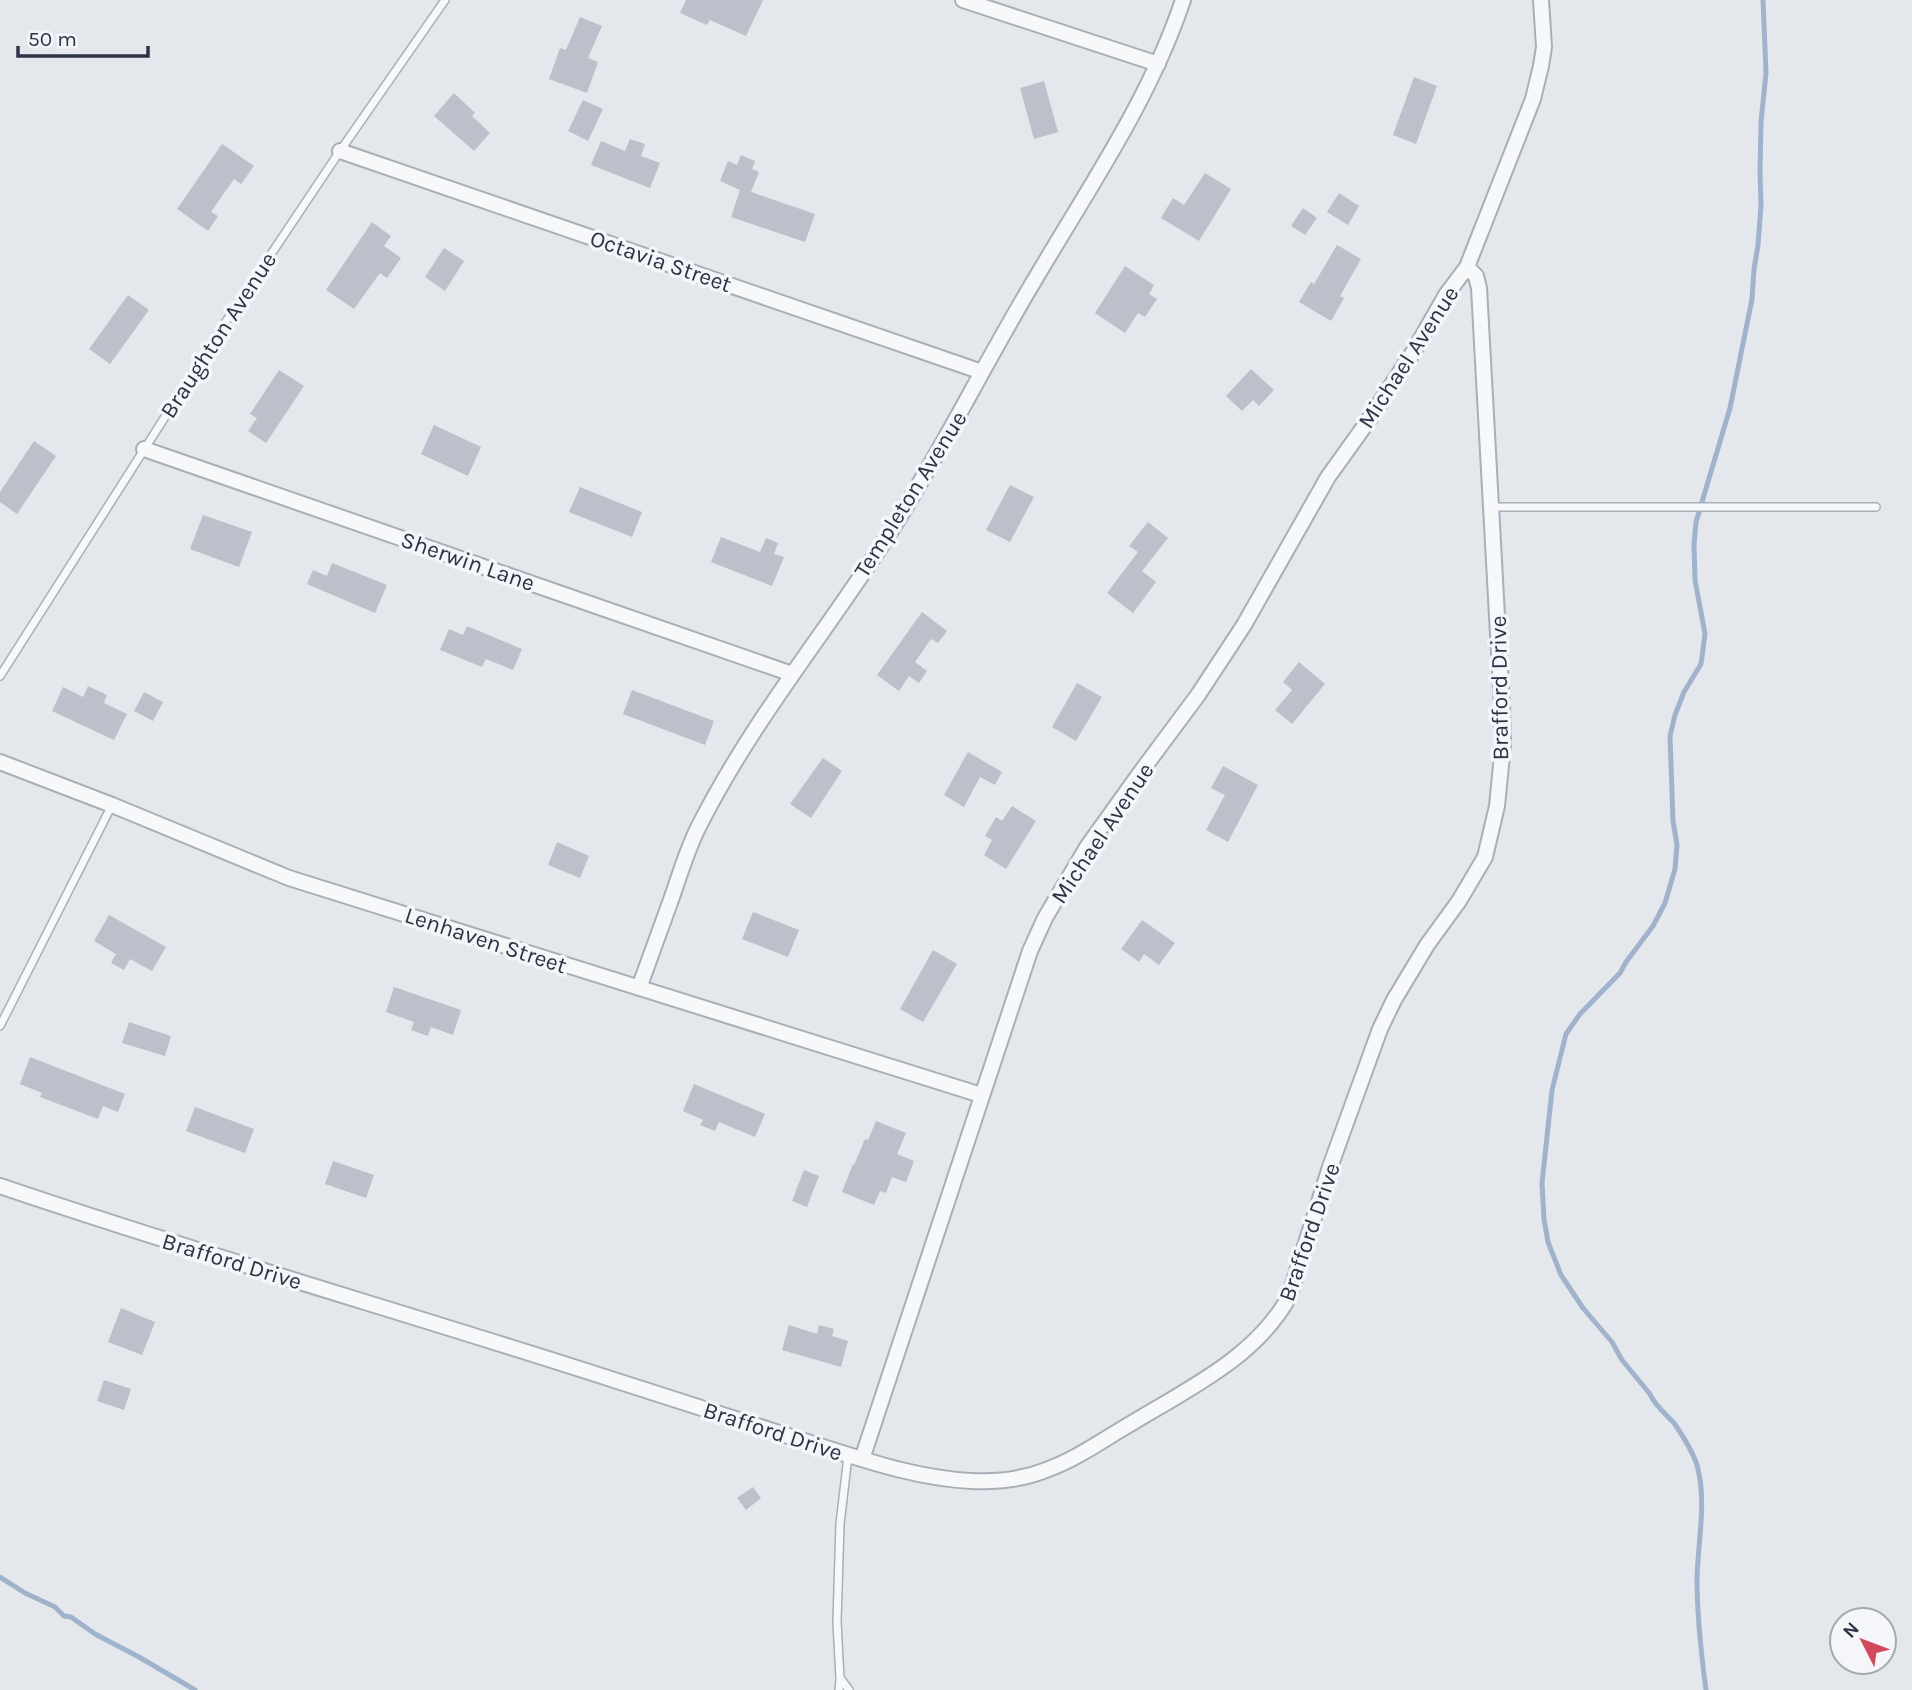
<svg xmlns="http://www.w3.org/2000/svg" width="1912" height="1690" font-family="Karla,sans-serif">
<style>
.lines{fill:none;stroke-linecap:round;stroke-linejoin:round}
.stream{stroke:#9fb4cc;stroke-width:5}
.building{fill:#bbc0ca}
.service-casing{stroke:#a9aeb7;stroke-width:10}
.minor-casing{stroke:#a9aeb7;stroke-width:18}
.service{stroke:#f7f8fa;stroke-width:7}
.minor{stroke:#f7f8fa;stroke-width:14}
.labels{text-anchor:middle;stroke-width:7;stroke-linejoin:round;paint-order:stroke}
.street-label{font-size:23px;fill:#2b3445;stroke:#f4f6f9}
</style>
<rect width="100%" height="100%" fill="#e4e7ec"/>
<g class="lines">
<path class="stream" d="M0,1577L25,1593L55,1607L64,1616L71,1617L95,1634L139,1657L195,1690
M1706,1690C1701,1653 1697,1615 1697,1578C1698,1541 1707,1501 1697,1465C1692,1450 1683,1436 1674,1423C1666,1414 1655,1406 1650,1394L1622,1360L1612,1342L1583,1308L1561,1275L1548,1242L1544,1219L1542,1183L1552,1090L1566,1034L1580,1014L1620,973L1626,962L1653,926L1665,903L1675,869L1677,845L1673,821L1670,736L1675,715L1684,692L1701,664L1705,634L1695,580L1694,544L1696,522L1730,408L1752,299L1754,269L1758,245L1761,205L1760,172L1761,122L1766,73L1763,0"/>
</g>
<path class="building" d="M686,0H763L746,36L710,20L707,25L680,13Z
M580,17L602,26L588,58L598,62L587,93L549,79L560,48L566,50Z
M1414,77L1437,86L1416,144L1393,135Z
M1044,81L1058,132L1034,139L1020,88Z
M454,93L475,113L472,116L490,133L474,151L434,116Z
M583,100L603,109L588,141L568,131Z
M630,139L645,144L641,156L660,163L650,188L591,165L601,141L625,151Z
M222,144L254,166L241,184L234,179L211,212L218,216L208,231L177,209Z
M741,155L755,161L752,169L759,172L751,192L815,214L805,242L731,217L740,190L720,181L728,161L737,165Z
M1205,173L1231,189L1199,241L1161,218L1173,198L1184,205Z
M1339,193L1359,206L1348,225L1327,212Z
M1303,208L1317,218L1305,235L1291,226Z
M372,222L391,236L384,246L401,258L387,278L380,273L354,309L326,290Z
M1337,245L1361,259L1340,296L1344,298L1331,321L1299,302L1311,282L1314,284Z
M444,248L464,261L445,291L425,277Z
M1125,266L1154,285L1149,294L1157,299L1145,317L1138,313L1125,333L1095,313Z
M128,295L149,310L110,364L89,349Z
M1251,369L1274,390L1259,406L1253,400L1242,411L1226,396Z
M279,370L304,386L266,443L248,431L257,418L250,414Z
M434,425L481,447L468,476L421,454Z
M34,441L56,456L17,514L0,502V492Z
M1010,485L1034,497L1010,542L986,530Z
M580,487L642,512L632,537L569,512Z
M203,515L252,532L239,567L190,549Z
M1148,522L1168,538L1142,571L1156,582L1133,613L1107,593L1138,552L1129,546Z
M721,537L760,552L766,538L778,543L774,554L784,557L772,586L711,562Z
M332,563L387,585L375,613L307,584L313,570L327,576Z
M922,612L947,631L938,643L931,639L915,662L927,671L919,683L909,676L899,691L877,675Z
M467,626L522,649L513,670L486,659L482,667L440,650L449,629L463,635Z
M1299,662L1325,684L1292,724L1275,710L1292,690L1283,682Z
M1077,683L1102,697L1076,741L1052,727Z
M88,686L107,695L104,703L127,714L114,740L52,711L63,687L83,697Z
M632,690L714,721L705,745L623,714Z
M144,692L163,702L153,721L134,711Z
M968,752L1002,772L995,785L980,777L964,807L944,795Z
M823,758L842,771L811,818L790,804Z
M1223,766L1258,785L1228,842L1206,830L1225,795L1211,788Z
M1012,806L1036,821L1006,869L984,855L992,840L985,836L996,817L1002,821Z
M557,842L589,856L580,878L548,865Z
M753,912L799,930L788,957L742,939Z
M109,915L166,947L152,971L130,959L124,970L111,963L116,954L94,941Z
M1142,920L1175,943L1159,965L1144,954L1139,962L1121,949Z
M933,950L957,964L923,1022L900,1009Z
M394,987L461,1010L453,1035L431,1027L428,1036L411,1030L414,1022L386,1012Z
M129,1022L171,1036L165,1056L122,1043Z
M30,1057L125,1094L118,1112L103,1106L98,1119L40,1097L42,1093L20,1084Z
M694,1084L765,1114L755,1137L719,1122L715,1131L700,1125L703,1120L683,1111Z
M195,1107L254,1129L245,1153L186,1131Z
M876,1121L906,1133L897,1154L914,1161L906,1182L892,1177L886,1193L880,1191L874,1205L842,1192L853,1164L854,1165L865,1139L868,1140Z
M333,1161L374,1175L366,1198L325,1184Z
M804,1170L819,1176L807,1207L792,1201Z
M121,1308L155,1322L142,1355L108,1342Z
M789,1325L817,1334L819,1325L834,1329L832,1336L848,1341L841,1367L782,1350Z
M104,1380L131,1389L124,1410L97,1401Z
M753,1487L761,1498L746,1510L737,1498Z"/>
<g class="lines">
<g class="service-casing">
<path id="service" d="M1491,507H1876
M0,676L219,332L340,151L445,0
M0,1026L112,805
M841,1679L849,1690
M839,1690L840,1679L837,1622L840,1524L848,1456"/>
</g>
<g class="minor-casing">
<path id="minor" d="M963,0L1158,64
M340,151L982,372
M144,449L792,674
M0,762L112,805L289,878L981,1095
M639,988C650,958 661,928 672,897C680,874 687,850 698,828C750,724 824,635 887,537C941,453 985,362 1037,276C1090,186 1150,99 1183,0
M0,1186C203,1255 410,1314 614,1380C677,1400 739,1420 801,1440C856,1457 912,1478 971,1481C995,1482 1024,1479 1046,1470C1077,1459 1104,1439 1132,1423C1188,1389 1256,1357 1289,1297L1330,1167L1380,1029L1394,1000L1427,945L1459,901L1485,857L1497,806L1503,745L1502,707L1479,288L1476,276L1467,267
M862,1459L1030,951L1045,918L1087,847L1140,773L1198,695L1244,625L1328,477L1366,424L1414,351L1446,295L1467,267L1533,99L1541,66L1544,47L1541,0"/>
</g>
<use href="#service" class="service"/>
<use href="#minor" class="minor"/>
</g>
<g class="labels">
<g class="street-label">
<text transform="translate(661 261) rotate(19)" y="8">Octavia Street</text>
<text transform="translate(218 335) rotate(-57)" y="8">Braughton Avenue</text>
<text transform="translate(1408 357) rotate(-57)" y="8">Michael Avenue</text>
<text transform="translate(910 494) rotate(-58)" y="8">Templeton Avenue</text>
<text transform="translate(468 561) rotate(19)" y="8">Sherwin Lane</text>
<text transform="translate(1499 688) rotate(-91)" y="8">Brafford Drive</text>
<text transform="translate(1102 833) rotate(-56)" y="8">Michael Avenue</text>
<text transform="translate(486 940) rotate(18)" y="8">Lenhaven Street</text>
<text transform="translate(1309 1232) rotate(-71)" y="8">Brafford Drive</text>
<text transform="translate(232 1261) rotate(17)" y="8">Brafford Drive</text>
<text transform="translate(773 1431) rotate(18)" y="8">Brafford Drive</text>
</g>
</g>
<g transform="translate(1863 1641) rotate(312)"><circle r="33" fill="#f4f6f9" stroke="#a4a8b1" stroke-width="2"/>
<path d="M0-5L12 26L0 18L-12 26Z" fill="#d1495b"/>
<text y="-10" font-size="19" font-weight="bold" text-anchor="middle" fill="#2b3445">N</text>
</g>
<path d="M18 46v10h130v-10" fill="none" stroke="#2b3445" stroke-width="3.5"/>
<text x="28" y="46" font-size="21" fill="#2b3445" stroke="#f4f6f9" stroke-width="5" paint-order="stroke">50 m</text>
</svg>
